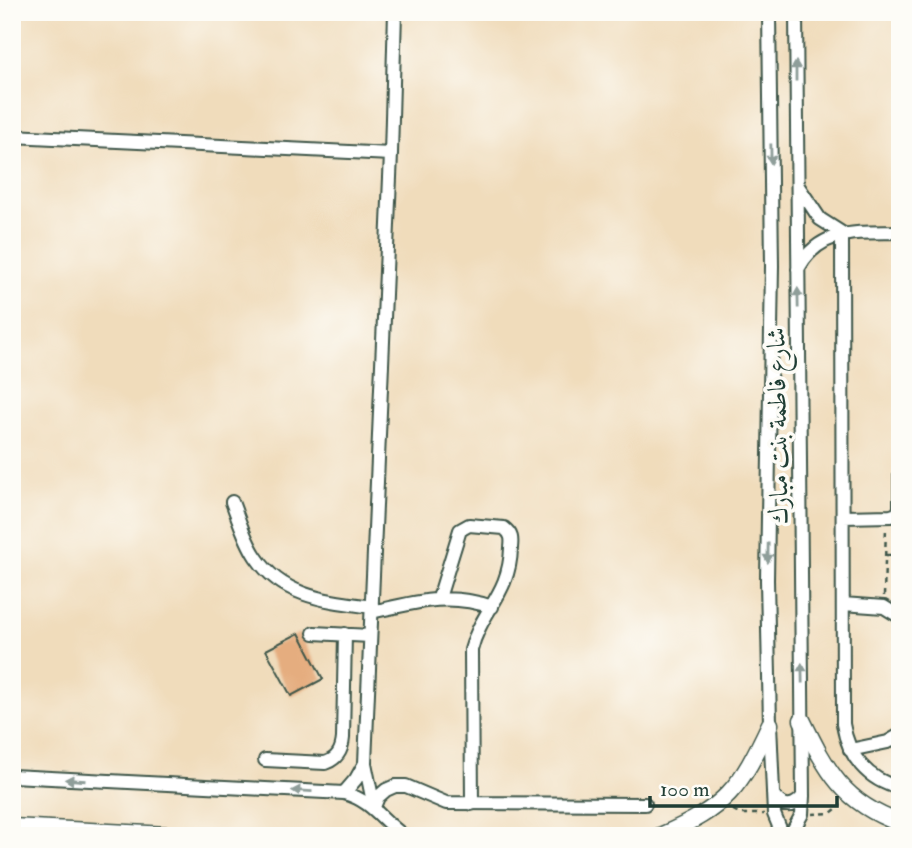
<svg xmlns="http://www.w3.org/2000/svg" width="912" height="848" font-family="'IM FELL Double Pica',Amiri,serif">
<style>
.building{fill:#e5ad7f}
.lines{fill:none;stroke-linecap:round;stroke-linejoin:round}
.minor-casing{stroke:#3e5548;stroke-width:16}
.major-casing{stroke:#3e5548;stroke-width:19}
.path{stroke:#3e5548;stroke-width:2.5;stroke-dasharray:5 5;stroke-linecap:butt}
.minor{stroke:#fff;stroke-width:12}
.major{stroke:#fff;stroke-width:16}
.oneway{fill:#8f9e9a}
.labels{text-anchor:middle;stroke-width:7;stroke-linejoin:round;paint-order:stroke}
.street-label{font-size:26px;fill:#1f3d34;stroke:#fdfcf7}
</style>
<rect width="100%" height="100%" fill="#fdfcf7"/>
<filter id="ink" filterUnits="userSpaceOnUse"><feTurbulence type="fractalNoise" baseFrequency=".0143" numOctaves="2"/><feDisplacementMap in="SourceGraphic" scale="14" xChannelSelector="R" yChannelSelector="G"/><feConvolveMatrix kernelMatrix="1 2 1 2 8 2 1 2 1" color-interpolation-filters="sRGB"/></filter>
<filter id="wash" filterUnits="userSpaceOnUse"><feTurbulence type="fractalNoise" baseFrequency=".00686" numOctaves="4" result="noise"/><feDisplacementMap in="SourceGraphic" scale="28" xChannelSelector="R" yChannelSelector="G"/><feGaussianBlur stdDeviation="1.57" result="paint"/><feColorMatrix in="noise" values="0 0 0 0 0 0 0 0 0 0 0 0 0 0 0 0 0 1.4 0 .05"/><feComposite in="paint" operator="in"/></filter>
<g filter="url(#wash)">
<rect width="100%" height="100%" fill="#f0dcbb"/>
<g id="blocks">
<path class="building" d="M299,633L323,679L291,696L266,650Z"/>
</g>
</g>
<g filter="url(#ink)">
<use href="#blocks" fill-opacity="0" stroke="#3e5548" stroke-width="2"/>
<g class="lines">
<g class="minor-casing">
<path id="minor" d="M769,12L772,266L767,580L770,724L774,814L783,836
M12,136L391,154
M798,186L820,219L842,233
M842,233L843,724C848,756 867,780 900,788
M798,269C820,227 860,233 900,232
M900,440V507
M232,502C239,520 245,541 256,557C283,598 329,601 373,607
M843,517L891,516L897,514L900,508
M439,598L460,530L469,525L504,528C512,534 512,539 511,548C510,594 481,610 471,650L472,804
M843,604L884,607L900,617
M372,612C416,602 448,592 492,607
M314,633L370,636
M850,750L888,742L900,735
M265,760L325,763C337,759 342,751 343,738L345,634
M12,776L344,793C373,801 381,820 404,836
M344,793L356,779L365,763
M773,794C781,808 794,809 803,796
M374,807L365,763L391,154L395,12
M374,807L378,797L386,790L395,786H406L446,803L645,804
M790,836L802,814L803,796L796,12"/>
</g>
<g class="major-casing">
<path id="major" d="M802,720C827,771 843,803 900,823
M12,827L187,836
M660,836C727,807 740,788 770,724"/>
</g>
<path class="path" d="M900,260H894L895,319H900
M886,555H900
M884,596L886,526
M733,810L741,814H764
M812,814L831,813L841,805"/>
<use href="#minor" class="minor"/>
<use href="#major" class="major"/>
</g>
<defs><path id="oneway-solid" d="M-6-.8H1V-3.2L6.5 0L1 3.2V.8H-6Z" transform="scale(1.75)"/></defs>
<g class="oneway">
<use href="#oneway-solid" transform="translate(796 71) rotate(-90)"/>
<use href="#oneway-solid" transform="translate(771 154) rotate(89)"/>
<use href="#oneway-solid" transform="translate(798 298) rotate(-91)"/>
<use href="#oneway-solid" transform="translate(768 553) rotate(91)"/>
<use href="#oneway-solid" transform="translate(802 673) rotate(-91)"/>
<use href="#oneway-solid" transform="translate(75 780) rotate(-176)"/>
<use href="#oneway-solid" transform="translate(302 791) rotate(-177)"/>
</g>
</g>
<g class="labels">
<g class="street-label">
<text transform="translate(777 426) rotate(-91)" y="9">شارع فاطمة بنت مبارك</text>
</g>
</g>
<rect width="912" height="848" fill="none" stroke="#fdfcf7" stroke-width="42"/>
<path d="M650 796v10h187v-10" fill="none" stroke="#1f3d34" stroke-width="3.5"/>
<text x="660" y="796" font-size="21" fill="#1f3d34" stroke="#fdfcf7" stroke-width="5" paint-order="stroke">100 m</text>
</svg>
